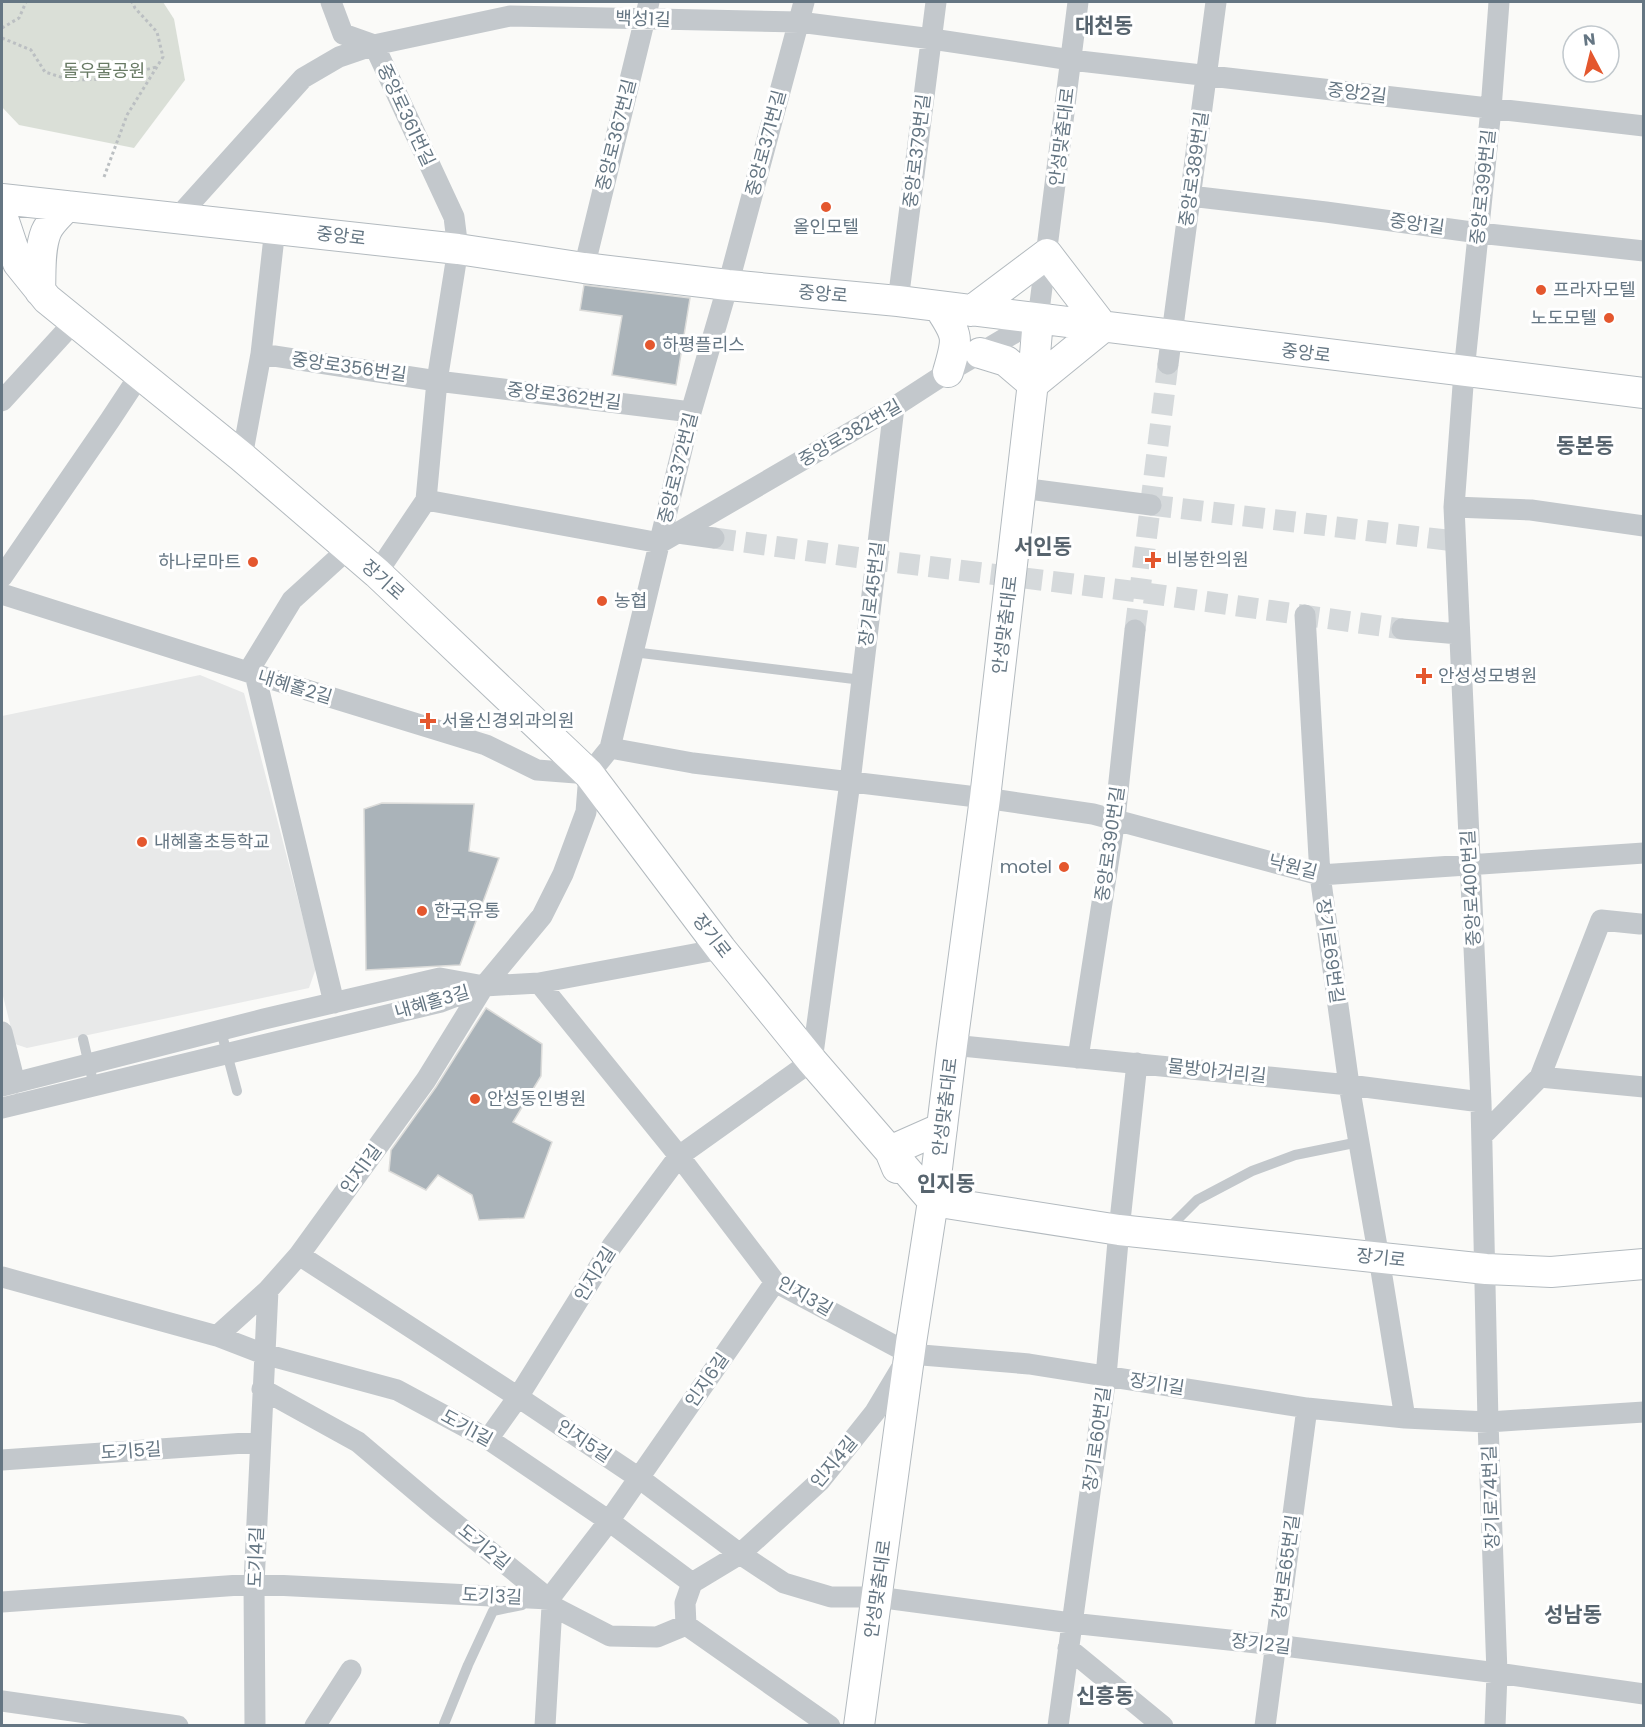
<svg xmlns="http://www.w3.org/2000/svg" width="1645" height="1727" font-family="Poppins,'Noto Sans KR',sans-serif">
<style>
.built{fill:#e8e9e9}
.green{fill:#dadfd7}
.building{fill:#aab3b9;stroke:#dcdcda;stroke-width:1.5}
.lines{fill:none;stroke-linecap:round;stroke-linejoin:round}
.street-tunnel{stroke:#d5d9db;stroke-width:21;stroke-dasharray:21 10;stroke-linecap:butt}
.secondary-casing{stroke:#b3babf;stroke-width:32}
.path{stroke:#bbbfc2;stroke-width:3;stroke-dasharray:3 3;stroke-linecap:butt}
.lane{stroke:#c3c8cc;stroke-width:10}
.street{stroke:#c3c8cc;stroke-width:21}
.secondary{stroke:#fff;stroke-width:30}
.poi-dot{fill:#e4572e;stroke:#fff;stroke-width:2}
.labels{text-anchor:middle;stroke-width:6;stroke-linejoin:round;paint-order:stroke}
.street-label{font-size:18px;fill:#657683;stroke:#fff}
.park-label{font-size:18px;fill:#687a64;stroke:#fff}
.poi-label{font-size:18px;fill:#657683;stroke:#fff;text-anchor:start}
.quarter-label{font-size:21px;font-weight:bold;fill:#57646e;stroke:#fff}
</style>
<rect width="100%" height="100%" fill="#fafaf8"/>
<path class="built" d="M200,675L244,693L316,968L309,988L27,1048L15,1044L2,992V716Z"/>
<path class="green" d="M2,2H163L174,19L185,80L134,148L19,125L2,107Z"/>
<path class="building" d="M584,285L690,298L676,385L612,375L622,316L580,310Z
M382,803L474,804L469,851L499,858L460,965L366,970L364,809Z
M486,1008L542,1044L541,1076L513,1122L552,1142L524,1218L479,1220L472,1195L438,1175L426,1190L389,1171L391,1150L436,1087Z"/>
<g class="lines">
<path class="street-tunnel" d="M1151,505L1455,541
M714,538L876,560L1139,592L1402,629
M1135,630L1168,364"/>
<g class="secondary-casing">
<path id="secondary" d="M2,199L458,249L584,268L728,285L898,301L1644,393
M3,200V218L18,263L47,299L242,457L377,573L589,774L721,949L812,1061L933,1201L1119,1230L1486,1269L1551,1272L1644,1264
M40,291C41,272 39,250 46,232C50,222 60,214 67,206
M939,307C959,337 958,338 948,372
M971,311L1047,254L1103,327L1033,384L1006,361L980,353
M897,1168L890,1151L942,1128
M859,1726L911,1343L933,1201L952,1045L985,798L1032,391L1038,319"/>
</g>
<path class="path" d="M2,28L19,18L26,2
M2,38L31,50L45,72L70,80L111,79L156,67
M104,177L127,115L163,57L157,32L135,8L132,2"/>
<path class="lane" d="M633,652L862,680
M221,1031L237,1091
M83,1039L94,1086
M1167,1230L1197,1200L1252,1171L1295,1155L1359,1142
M444,1724L468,1665L493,1611L522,1605"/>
<path class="street" d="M331,2L343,34L374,45L454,217L458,249L437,381L426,500L377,573
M1190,196L1326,212L1479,233L1644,251
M177,218L303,78L339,57L374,45L510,16L799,22L932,39L1071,60L1644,126
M584,268L649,2
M898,301L936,2
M261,354L437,381L691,412
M1168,364L1216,2
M2,401L75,321
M242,457L261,354L275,228
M1021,488L1151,505
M426,500L660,543L894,407L948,372L1038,319L1078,2
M1454,507L1531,510L1644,526
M678,533L714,538
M2,577L110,420L141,373
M2,594L248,672L486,745L537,770L589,774
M1305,615L1320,875L1349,1085L1379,1258L1405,1418
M1402,629L1459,634
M248,672L292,600L348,549
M255,674L334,1003
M610,748L691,412L728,285L804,2
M589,774L610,748L693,763L985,798L1093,814L1320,875L1644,853
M539,983L679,1156L775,1282L910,1354L1029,1364L1307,1408L1405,1418L1488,1422L1644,1412
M2,1032L15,1083
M952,1045L1349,1085L1481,1102
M1078,1058L1115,819L1135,630
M1540,1077L1644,1087
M2,1086L264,1019L440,978L484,986L539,983L721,949
M2,1108L441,1002L483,986
M1482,1136L1540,1077L1601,920L1640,924
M299,1255L518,1397L639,1478L740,1554L784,1583L831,1597H877L1071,1623L1276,1645L1497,1673L1644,1694
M2,1277L217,1336L264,1354L397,1390L488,1439L609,1521L692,1583
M217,1336L268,1290L299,1255L426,1080L484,986L542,916L563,874L586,812L589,774
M262,1389L358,1442L436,1508L549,1599L552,1606L610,1636L657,1637L686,1625
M488,1439L518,1397L612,1246L679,1156L812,1061L850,782L894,407
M2,1460L260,1442
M692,1583L740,1554L820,1481L875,1412L905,1362
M692,1583L685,1603L686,1625L830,1726
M549,1599L609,1521L775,1282
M2,1602L254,1584L549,1599
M1068,1648L1163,1726
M2,1701L178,1726
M255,1726L254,1584L268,1290
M315,1726L351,1670
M545,1726L552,1606
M1058,1726L1106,1376L1119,1230L1137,1063
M1265,1726L1307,1408
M1495,1726L1497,1673L1488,1422L1481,1102L1454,507L1464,372L1491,109L1499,2"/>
<use href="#secondary" class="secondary"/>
</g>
<g class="poi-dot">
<circle cx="826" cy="207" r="6"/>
<circle cx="1541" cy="290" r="6"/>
<circle cx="1609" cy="318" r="6"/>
<circle cx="650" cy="345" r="6"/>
<path d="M1150 551h6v6h6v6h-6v6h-6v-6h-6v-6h6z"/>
<circle cx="253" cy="562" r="6"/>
<circle cx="602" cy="601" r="6"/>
<path d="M1421 667h6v6h6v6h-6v6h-6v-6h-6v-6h6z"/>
<path d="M425 712h6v6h6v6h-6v6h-6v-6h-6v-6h6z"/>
<circle cx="142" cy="842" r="6"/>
<circle cx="1064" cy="867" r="6"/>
<circle cx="422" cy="911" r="6"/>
<circle cx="475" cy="1099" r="6"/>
</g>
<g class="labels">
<g class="street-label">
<text transform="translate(643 19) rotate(2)" y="6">백성1길</text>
<text transform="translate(1357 93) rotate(7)" y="6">중앙2길</text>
<text transform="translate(406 115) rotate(65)" y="6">중앙로361번길</text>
<text transform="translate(616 135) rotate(-76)" y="6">중앙로367번길</text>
<text transform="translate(1062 137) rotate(-83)" y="6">안성맞춤대로</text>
<text transform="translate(766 143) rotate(-75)" y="6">중앙로371번길</text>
<text transform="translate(917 151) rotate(-83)" y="6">중앙로379번길</text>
<text transform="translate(1194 169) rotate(-82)" y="6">중앙로389번길</text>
<text transform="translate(1483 187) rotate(-84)" y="6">중앙로399번길</text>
<text transform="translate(1417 224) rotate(8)" y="6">중앙1길</text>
<text transform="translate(341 236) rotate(7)" y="6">중앙로</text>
<text transform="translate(823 294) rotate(5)" y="6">중앙로</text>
<text transform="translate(1306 353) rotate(7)" y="6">중앙로</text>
<text transform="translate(349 367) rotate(8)" y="6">중앙로356번길</text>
<text transform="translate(564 396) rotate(7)" y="6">중앙로362번길</text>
<text transform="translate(850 433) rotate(-30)" y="6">중앙로382번길</text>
<text transform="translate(678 468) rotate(-76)" y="6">중앙로372번길</text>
<text transform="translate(383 580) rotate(42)" y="6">장기로</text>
<text transform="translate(872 594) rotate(-83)" y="6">장기로45번길</text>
<text transform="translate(1005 625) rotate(-83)" y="6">안성맞춤대로</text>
<text transform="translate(295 687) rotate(17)" y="6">내혜홀2길</text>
<text transform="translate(1110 844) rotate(-82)" y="6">중앙로390번길</text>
<text transform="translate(1293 867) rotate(14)" y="6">낙원길</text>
<text transform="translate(1471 888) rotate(-93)" y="6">중앙로400번길</text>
<text transform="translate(712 936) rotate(52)" y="6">장기로</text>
<text transform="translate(1330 951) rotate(82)" y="6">장기로69번길</text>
<text transform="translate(432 1002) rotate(-16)" y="6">내혜홀3길</text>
<text transform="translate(1217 1071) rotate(6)" y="6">물방아거리길</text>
<text transform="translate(945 1107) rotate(-83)" y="6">안성맞춤대로</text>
<text transform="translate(361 1169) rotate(-54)" y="6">인지1길</text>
<text transform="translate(1381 1258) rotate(6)" y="6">장기로</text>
<text transform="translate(595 1274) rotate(-58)" y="6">인지2길</text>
<text transform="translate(805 1296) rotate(30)" y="6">인지3길</text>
<text transform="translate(707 1380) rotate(-55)" y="6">인지6길</text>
<text transform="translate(1157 1384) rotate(9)" y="6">장기1길</text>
<text transform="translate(467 1428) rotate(29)" y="6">도기1길</text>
<text transform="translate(1097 1439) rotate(-82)" y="6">장기로60번길</text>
<text transform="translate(584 1441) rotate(34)" y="6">인지5길</text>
<text transform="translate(131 1451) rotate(-4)" y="6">도기5길</text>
<text transform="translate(834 1462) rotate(-50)" y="6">인지4길</text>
<text transform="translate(1491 1497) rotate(-92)" y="6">장기로74번길</text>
<text transform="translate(484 1547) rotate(39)" y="6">도기2길</text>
<text transform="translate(256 1557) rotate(-88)" y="6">도기4길</text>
<text transform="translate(1286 1567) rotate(-82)" y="6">강변로65번길</text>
<text transform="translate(878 1589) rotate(-82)" y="6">안성맞춤대로</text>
<text transform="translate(492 1596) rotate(3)" y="6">도기3길</text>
<text transform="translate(1261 1644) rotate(7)" y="6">장기2길</text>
</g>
<g class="park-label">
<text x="104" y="77">돌우물공원</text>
</g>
<g class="poi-label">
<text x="826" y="233" text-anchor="middle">올인모텔</text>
<text x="1553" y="296">프라자모텔</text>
<text x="1597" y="324" text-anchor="end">노도모텔</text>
<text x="662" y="351">하평플리스</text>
<text x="1166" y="566">비봉한의원</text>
<text x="241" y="568" text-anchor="end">하나로마트</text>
<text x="614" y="607">농협</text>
<text x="1438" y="682">안성성모병원</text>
<text x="442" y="727">서울신경외과의원</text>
<text x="154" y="848">내혜홀초등학교</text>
<text x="1052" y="873" text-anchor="end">motel</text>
<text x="434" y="917">한국유통</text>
<text x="487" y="1105">안성동인병원</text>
</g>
<g class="quarter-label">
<text x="1104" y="33">대천동</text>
<text x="1585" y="453">동본동</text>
<text x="1043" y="554">서인동</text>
<text x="946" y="1191">인지동</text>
<text x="1573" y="1622">성남동</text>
<text x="1105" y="1703">신흥동</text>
</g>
</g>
<rect width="1645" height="1727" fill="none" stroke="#657683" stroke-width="6"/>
<g transform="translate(1591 54) rotate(353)"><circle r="28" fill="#ffffff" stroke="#c1c8cd" stroke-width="1.5"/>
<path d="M0-4.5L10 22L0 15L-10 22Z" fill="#e4572e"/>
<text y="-9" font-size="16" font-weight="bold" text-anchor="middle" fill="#657683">N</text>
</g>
</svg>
